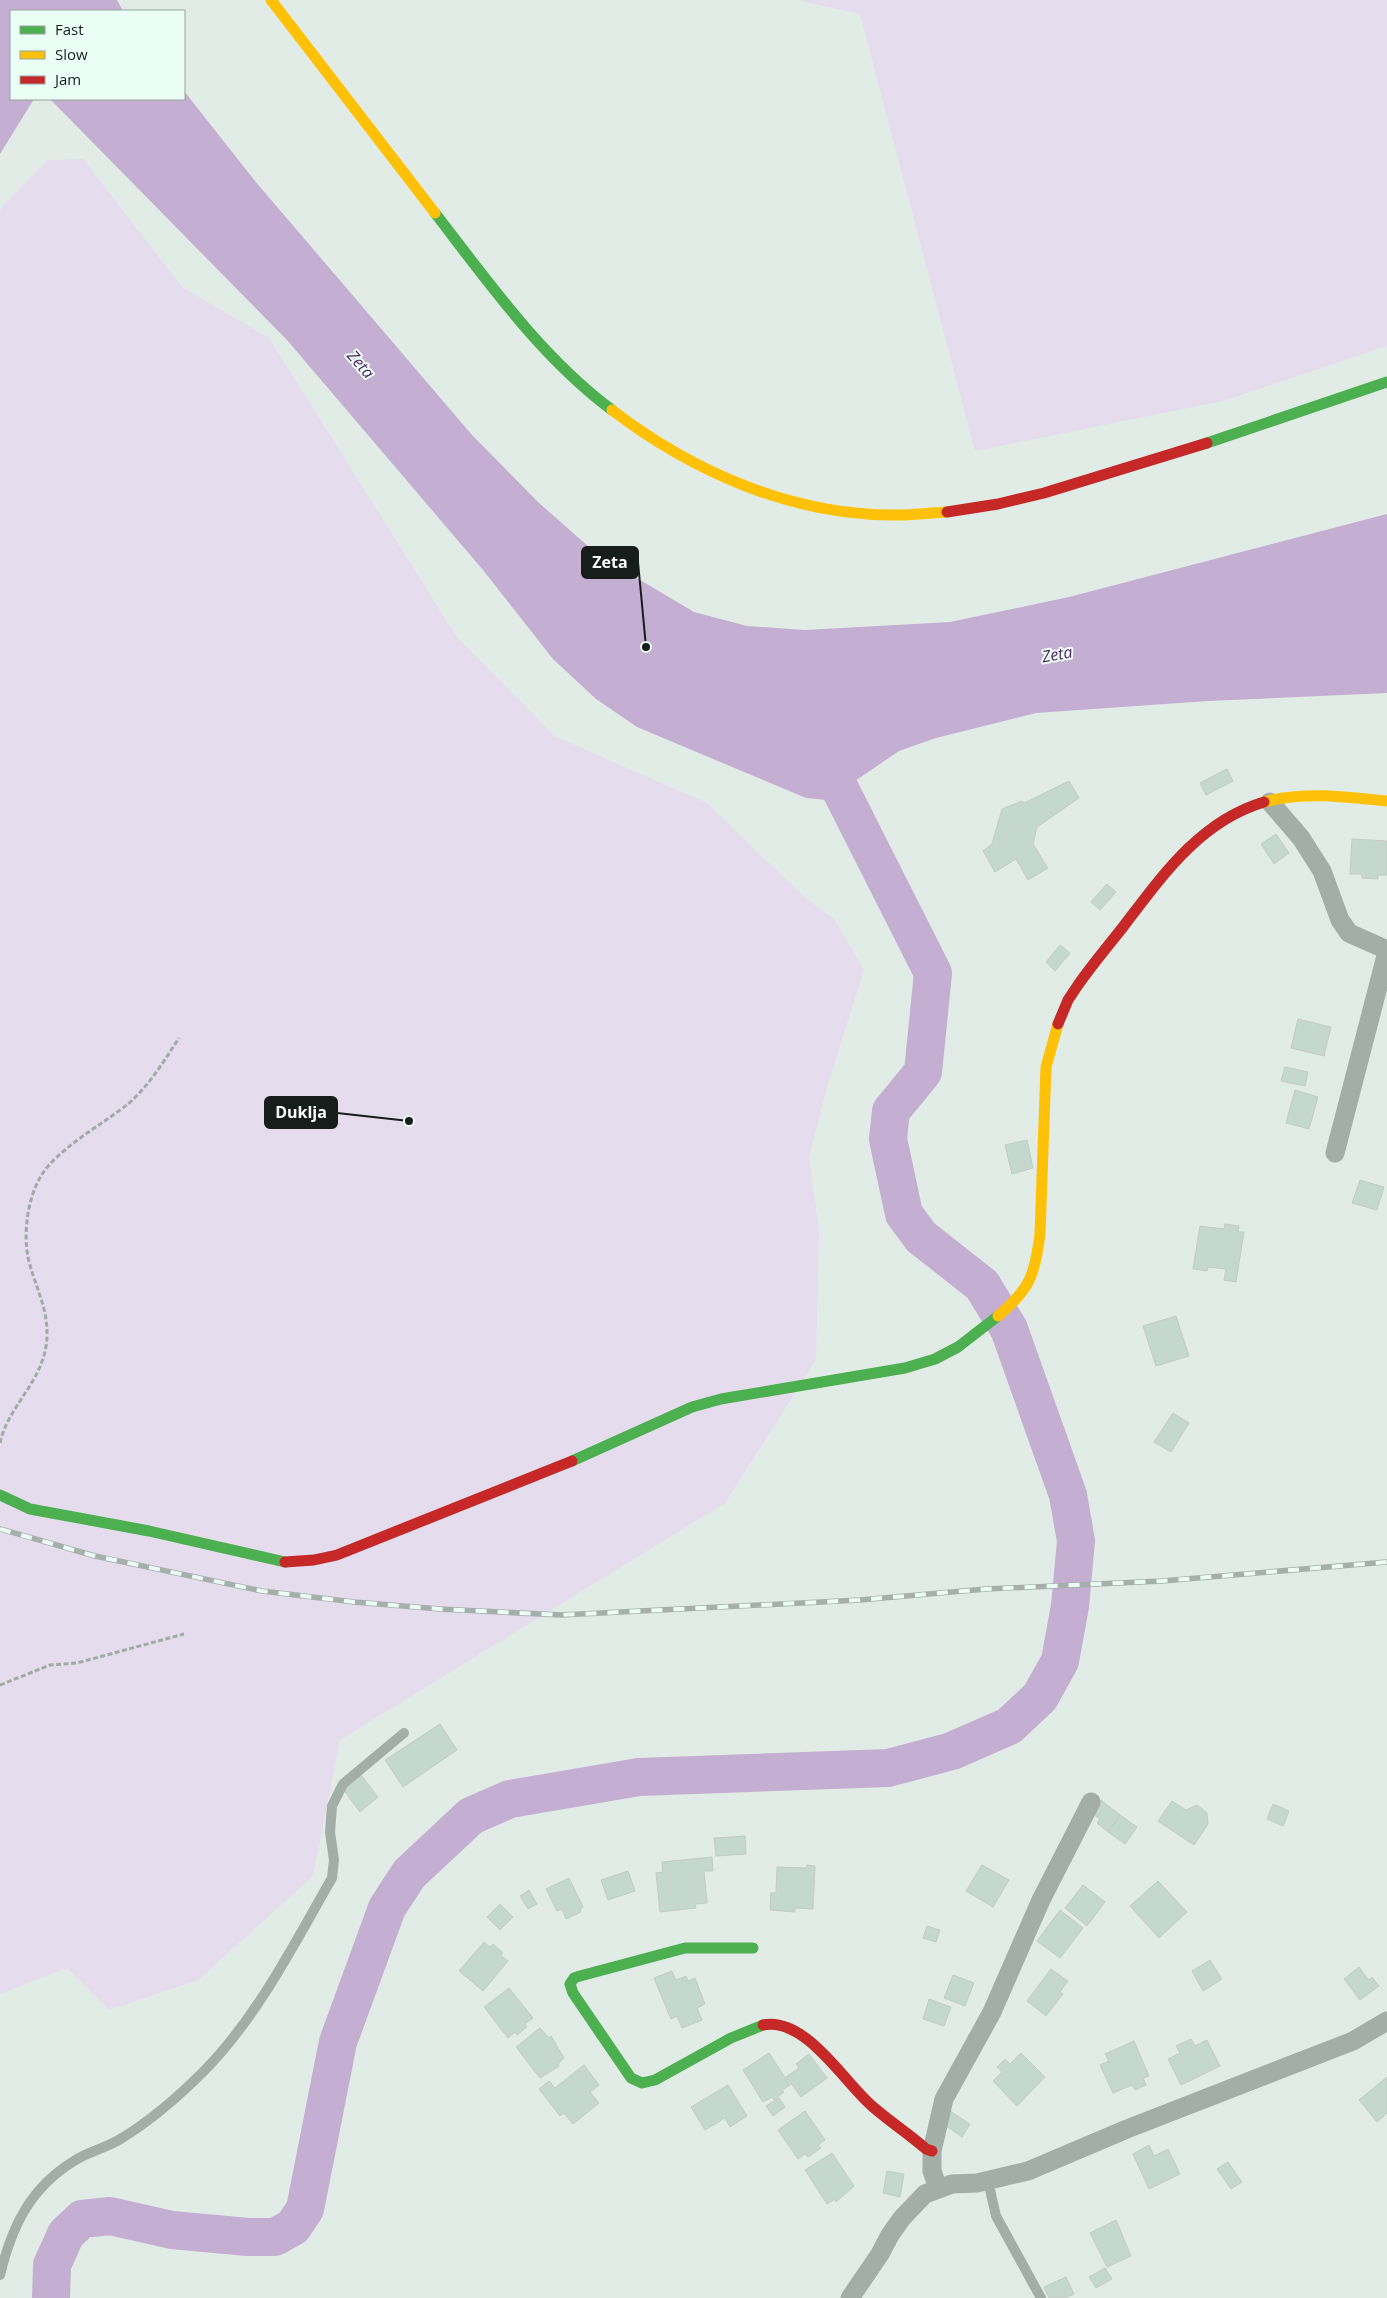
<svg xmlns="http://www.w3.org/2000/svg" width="1387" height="2298" font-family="'Open Sans',sans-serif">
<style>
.green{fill:#e5dcee}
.water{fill:#c4aed2}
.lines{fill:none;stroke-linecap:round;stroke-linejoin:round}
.river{stroke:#c4aed2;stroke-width:38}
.building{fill:#c5d8d0;stroke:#c3cac7}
.path{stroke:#a1aba6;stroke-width:3;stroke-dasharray:5 2.5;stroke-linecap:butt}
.lane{stroke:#a3aea9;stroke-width:10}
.street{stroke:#a3aea9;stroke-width:19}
.fast{stroke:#4caf50;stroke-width:11}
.slow{stroke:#ffc107;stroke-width:11}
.jam{stroke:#c62828;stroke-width:11}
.rail-casing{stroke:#a6afab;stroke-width:5.5}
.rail{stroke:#ebfef6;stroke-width:4;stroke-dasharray:11;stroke-linecap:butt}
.labels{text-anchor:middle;stroke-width:4;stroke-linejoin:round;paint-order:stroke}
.water-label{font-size:16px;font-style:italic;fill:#522566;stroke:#ebfef6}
.leader{fill:none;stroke:#161d1a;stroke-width:2}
.callout-dot{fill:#161d1a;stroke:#ebfef6;stroke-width:2}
.callout{fill:#161d1a;stroke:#161d1a;stroke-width:2}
.callout-label{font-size:16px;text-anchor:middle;font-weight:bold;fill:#fff}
</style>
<rect width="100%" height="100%" fill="#e2ece7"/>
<path class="green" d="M796,0H1387V346L1223,401L975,451L860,14Z
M83,159L182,287L269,338L456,636L554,736L707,803L803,896L834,919L864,970L828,1084L809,1157L819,1230L816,1360L725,1503L340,1740L313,1876L198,1980L109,2010L67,1968L0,1994V212L1,208L48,160Z"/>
<path class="water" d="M0,0H117L123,11H11V99H34L0,154Z
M184,91L255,181L472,435L538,502L598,555L694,612L747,626L805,630L950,622L1069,597L1387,514V693L1208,701L1036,713L936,738L899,751L827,800L806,798L637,727L596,699L553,659L483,570L287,340L50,99H184Z"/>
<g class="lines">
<path class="river" d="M51,2298L52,2265L66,2234L82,2219L110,2216L172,2230L248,2237H275L293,2227L305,2209L338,2042L387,1908L409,1874L471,1816L510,1799L639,1777L888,1768L952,1751L1009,1726L1040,1697L1060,1661L1070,1606L1076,1541L1068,1495L1009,1329L982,1285L921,1237L904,1214L888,1139L891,1111L923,1072L933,973L841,791L820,745"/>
</g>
<path class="building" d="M1227,769L1233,781L1206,795L1200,783Z
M1069,781L1079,798L1037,827L1033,844L1048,868L1028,880L1016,859L995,872L983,851L992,844L1002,809L1022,801L1024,803Z
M1276,834L1289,853L1274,864L1261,844Z
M1352,839L1387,841V875H1378V879L1362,878V874H1350Z
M1107,884L1116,892L1100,910L1091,902Z
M1060,945L1070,953L1055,971L1046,962Z
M1298,1019L1331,1027L1324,1056L1291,1048Z
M1285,1067L1308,1072L1305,1086L1281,1081Z
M1295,1090L1318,1097L1309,1129L1286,1123Z
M1027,1140L1033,1168L1012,1174L1005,1145Z
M1360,1180L1384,1187L1377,1210L1352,1203Z
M1225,1224L1239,1226L1238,1232H1244L1236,1282L1224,1280L1226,1269L1208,1267L1207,1271L1193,1269L1200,1226L1224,1229Z
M1176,1316L1189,1356L1156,1366L1143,1326Z
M1173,1413L1189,1423L1171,1452L1154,1442Z
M440,1724L457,1750L403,1787L385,1760Z
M361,1775L378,1797L360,1812L343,1789Z
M1101,1800L1120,1815L1108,1832L1097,1823L1100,1819L1091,1813Z
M1172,1801L1186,1810L1197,1805L1207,1813L1208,1824L1194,1845L1158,1821Z
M1273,1804L1289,1811L1283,1826L1267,1819Z
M1120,1815L1137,1827L1125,1844L1108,1832Z
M745,1836L746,1854L716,1856L714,1838Z
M712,1857L713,1871H704L707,1903L695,1904L696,1908L660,1912L656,1873L663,1872L662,1862Z
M807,1865L815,1866L813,1909L795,1908V1912L770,1910L771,1893H776L777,1867L806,1868Z
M982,1865L1009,1880L993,1907L966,1891Z
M628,1871L635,1891L608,1900L601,1880Z
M569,1878L583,1907L580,1909L581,1912L566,1919L562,1909L557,1911L546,1889Z
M1158,1881L1187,1912L1159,1938L1130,1906Z
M1083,1885L1105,1902L1087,1926L1065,1908Z
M529,1890L537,1904L528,1909L520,1896Z
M500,1904L513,1917L500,1930L487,1917Z
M1060,1910L1083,1928L1060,1958L1037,1941Z
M927,1926L940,1930L936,1942L923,1938Z
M484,1942L490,1947L493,1944L503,1953L500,1955L508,1961L483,1991L459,1971Z
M1210,1960L1222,1979L1203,1991L1192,1971Z
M1359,1967L1369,1980L1372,1977L1379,1986L1360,2000L1344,1979Z
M1051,1969L1068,1981L1060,1992L1063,1994L1046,2016L1027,2001Z
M672,1971L676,1980L686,1976L688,1981L695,1978L705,2004L697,2008L702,2020L682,2028L677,2016L671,2019L654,1978Z
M953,1975L974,1983L965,2006L944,1998Z
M509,1988L533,2018L525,2024L527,2027L517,2035L515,2032L508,2038L484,2007Z
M929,1999L951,2007L944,2026L923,2019Z
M540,2028L549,2038L551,2036L564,2058L558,2064L559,2066L540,2078L516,2047Z
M1191,2039L1195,2046L1207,2040L1220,2066L1181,2085L1168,2059L1180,2053L1176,2046Z
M1134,2041L1149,2076L1143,2078L1146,2085L1135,2090L1132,2085L1113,2093L1100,2065L1109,2061L1105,2054Z
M769,2053L790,2085L782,2090L784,2092L774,2100L772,2097L763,2102L743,2070Z
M1021,2053L1045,2077L1017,2106L993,2081L1002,2072L997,2067L1005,2059L1010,2064Z
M809,2054L827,2078L801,2097L786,2077L799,2068L796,2064Z
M584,2065L599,2085L590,2092L599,2103L573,2124L564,2113L560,2116L539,2089L549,2081L555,2088Z
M1387,2077V2113L1377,2122L1359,2100Z
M728,2085L747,2116L730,2127L725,2118L705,2130L691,2107Z
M779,2098L785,2107L773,2116L766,2106Z
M805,2111L825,2140L818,2145L821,2148L808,2157L805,2154L798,2159L778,2130Z
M950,2111L970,2124L962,2137L942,2123Z
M1149,2145L1154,2156L1168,2149L1180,2174L1149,2189L1133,2154Z
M832,2153L854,2186L836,2202L835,2199L827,2204L805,2170Z
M1228,2162L1242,2182L1231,2189L1217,2169Z
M887,2171L904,2174L900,2197L883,2193Z
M1116,2220L1131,2256L1107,2267L1090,2233Z
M1105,2268L1112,2279L1096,2288L1089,2277Z
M1066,2277L1074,2294L1065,2298H1049L1044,2287Z"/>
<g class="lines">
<path class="path" d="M0,1443C8,1405 45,1381 47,1337C48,1306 34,1285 28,1257C23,1233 28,1197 41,1176C57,1149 103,1124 128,1104C149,1086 164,1061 179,1038
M0,1685L50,1665L77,1663L184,1634"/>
<path class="lane" d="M988,2181L996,2216L1041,2298
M0,2275C12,2226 30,2188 74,2161C89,2151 107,2148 122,2138C150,2121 181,2094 204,2071C258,2016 294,1944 332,1878L334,1860L330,1832L332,1806L343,1784L404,1733"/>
<path class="street" d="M1270,802L1301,838L1322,871L1340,920L1349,933L1385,949L1386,956L1335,1153
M938,2188L932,2171V2151L944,2099L992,2012L1041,1900L1091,1802
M850,2298L880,2254L890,2235L902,2218L925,2194L952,2184L977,2183L1028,2171L1127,2129L1353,2041L1387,2021"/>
<path class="fast" d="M435,213C489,283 541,357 612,410
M1207,443L1387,382
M572,1461L692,1407L721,1399L905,1368L935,1359L958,1347L998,1316
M0,1495L30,1509L149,1531L285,1562
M753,1948H685L580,1976L574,1978L570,1984L573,1993L631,2078L642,2083L655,2080L731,2038L763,2025"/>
<path class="slow" d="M271,0L435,213
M612,410C693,472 793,516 897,515C914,515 930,513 947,512
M1264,802C1304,791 1347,797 1387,801
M998,1316C1030,1289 1035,1275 1040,1234L1046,1067L1058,1024"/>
<path class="jam" d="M947,512L998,504L1044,493L1207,443
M1058,1024L1068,1000L1078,985C1092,965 1108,946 1123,927C1162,876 1200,821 1264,802
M285,1562L314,1560L337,1555L572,1461
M763,2025C806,2017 843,2081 872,2106C889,2121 909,2134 926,2149L932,2151"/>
<g class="rail-casing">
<path id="rail" d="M0,1529L95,1556L262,1591L354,1602L440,1609L561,1615L860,1600L986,1589L1162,1581L1387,1562"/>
</g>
<use href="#rail" class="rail"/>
</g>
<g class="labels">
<g class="water-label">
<text transform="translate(361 364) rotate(49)" y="6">Zeta</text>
<text transform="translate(1057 654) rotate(-10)" y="6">Zeta</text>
</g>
</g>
<path class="leader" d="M646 647L638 562M409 1121L337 1113"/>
<g class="callout-dot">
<circle cx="646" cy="647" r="5"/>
<circle cx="409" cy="1121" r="5"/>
</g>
<g class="callout">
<rect x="582" y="547" width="56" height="31" rx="5"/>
<rect x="265" y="1097" width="72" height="31" rx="5"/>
</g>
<g class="callout-label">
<text x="610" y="568">Zeta</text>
<text x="301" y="1118">Duklja</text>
</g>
<rect x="10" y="10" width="175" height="90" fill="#ebfef6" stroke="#96a49e"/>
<rect x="20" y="26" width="25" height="8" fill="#4caf50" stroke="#96a49e"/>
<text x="55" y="35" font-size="15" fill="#161d1a">Fast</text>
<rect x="20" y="51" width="25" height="8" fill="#ffc107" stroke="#96a49e"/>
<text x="55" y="60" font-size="15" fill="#161d1a">Slow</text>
<rect x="20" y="76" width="25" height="8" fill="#c62828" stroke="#96a49e"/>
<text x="55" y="85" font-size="15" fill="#161d1a">Jam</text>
</svg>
